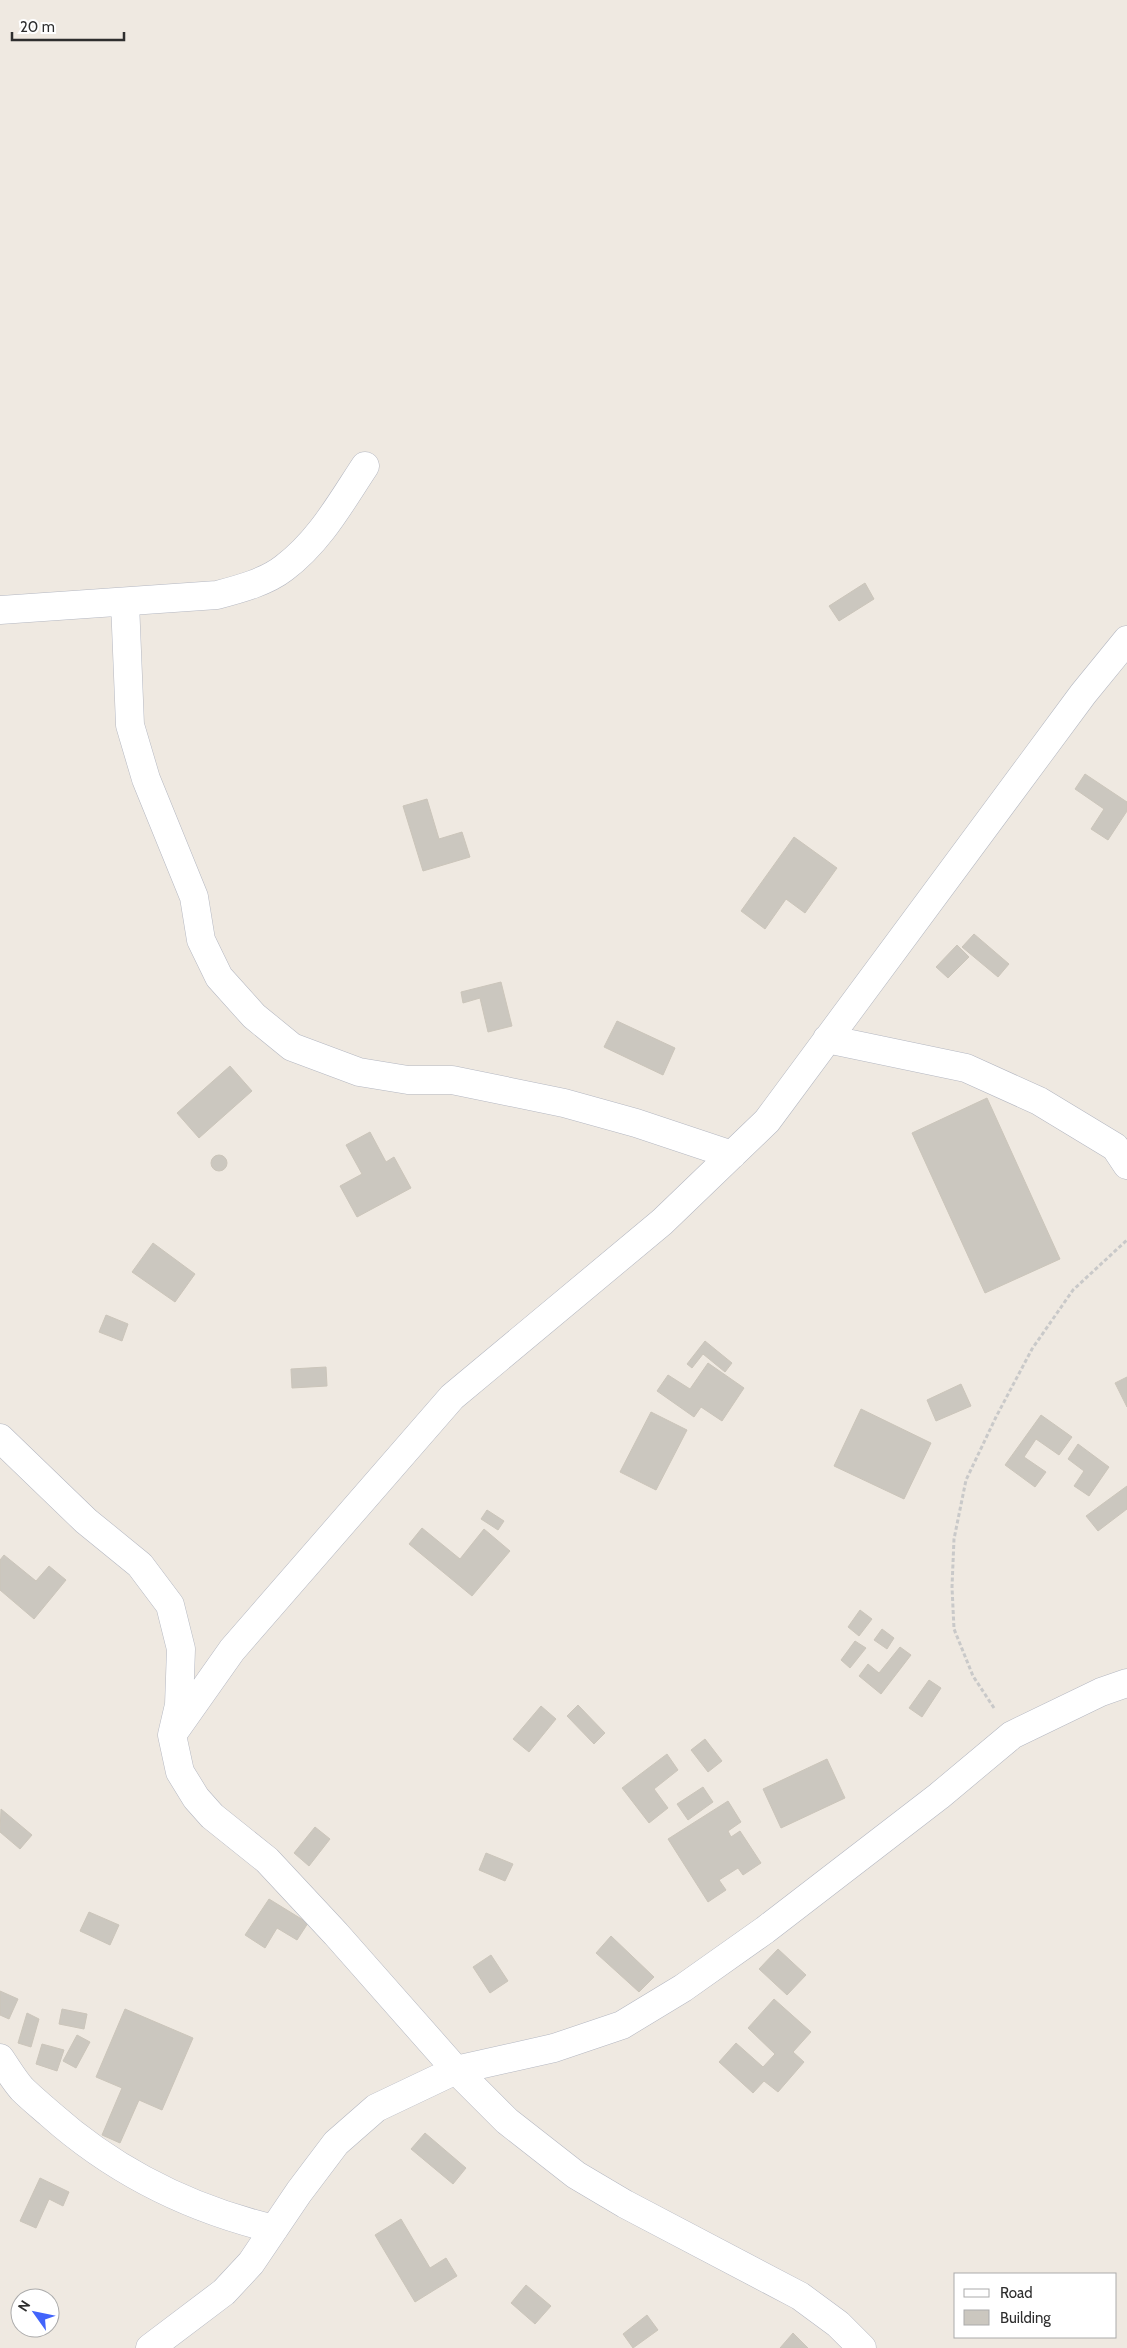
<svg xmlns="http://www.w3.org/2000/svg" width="1127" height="2348" font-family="Cabin,sans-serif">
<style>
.building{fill:#cbc7bf;stroke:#cbc5ba}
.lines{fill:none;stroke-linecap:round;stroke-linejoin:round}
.minor-casing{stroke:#b4b7c1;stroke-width:29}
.path{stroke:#c9c9c9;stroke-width:3;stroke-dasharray:4 2.5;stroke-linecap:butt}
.minor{stroke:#fff;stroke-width:28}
</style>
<rect width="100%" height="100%" fill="#efe9e1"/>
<path class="building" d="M865,583L874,599L839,621L829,606Z
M1085,774L1127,802V811L1108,840L1091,829L1104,809L1075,789Z
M427,799L439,839L462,832L470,857L423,871L403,806Z
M794,837L837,868L805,913L786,899L765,929L741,911Z
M974,934L1009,964L998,977L962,947Z
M957,945L969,957L948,978L936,967Z
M501,982L512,1026L488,1032L480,998L463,1003L461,992Z
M617,1021L675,1048L663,1075L604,1047Z
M230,1066L252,1091L199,1138L177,1113Z
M987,1098L1060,1259L985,1293L912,1133Z
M370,1132L386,1162L394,1157L411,1188L357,1217L340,1186L362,1174L346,1145Z
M211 1163a8 8 0 1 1 16 0a8 8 0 1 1-16 0Z
M153,1243L195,1274L175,1302L132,1272Z
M106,1315L128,1324L122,1341L99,1332Z
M705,1341L732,1363L725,1372L703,1354L692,1368L687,1364Z
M708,1363L744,1388L722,1421L701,1407L694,1417L657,1391L668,1375L690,1389Z
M326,1367L327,1386L292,1388L291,1369Z
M1127,1377V1407L1115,1383Z
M961,1384L971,1406L936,1421L927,1400Z
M861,1409L931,1443L904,1499L834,1466Z
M651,1412L687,1430L656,1490L620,1472Z
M1041,1415L1072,1437L1059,1455L1036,1439L1024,1457L1046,1472L1035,1487L1005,1465Z
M1078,1444L1109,1467L1089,1496L1074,1486L1084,1471L1068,1459Z
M1127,1486V1509L1098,1531L1086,1516Z
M487,1510L504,1521L498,1530L481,1519Z
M422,1528L460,1559L484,1529L510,1551L472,1596L409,1544Z
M4,1555L36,1581L49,1566L66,1580L34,1619L0,1590V1560Z
M860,1610L872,1619L859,1636L848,1627Z
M882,1629L894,1638L887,1649L874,1640Z
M855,1641L866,1648L850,1668L841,1660Z
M900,1647L911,1655L881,1694L859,1676L868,1664L879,1673Z
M929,1680L941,1688L922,1717L909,1708Z
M578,1705L605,1733L594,1744L567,1716Z
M541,1706L556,1719L529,1752L513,1739Z
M705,1739L722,1761L708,1772L691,1750Z
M667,1754L678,1770L654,1789L668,1808L649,1823L622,1788Z
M827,1759L845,1798L781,1828L763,1789Z
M703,1787L713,1802L688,1820L677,1804Z
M728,1801L741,1822L728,1831L731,1837L740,1831L761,1863L743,1875L738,1868L719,1880L726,1890L708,1902L668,1839Z
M1,1809L32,1835L20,1849L0,1832Z
M315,1827L330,1839L309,1866L294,1853Z
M486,1853L513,1864L505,1881L479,1870Z
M269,1899L308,1923L297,1940L277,1928L265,1948L245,1935Z
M89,1912L119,1925L110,1945L80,1931Z
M611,1936L654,1977L639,1992L596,1953Z
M778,1949L806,1975L787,1995L759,1969Z
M491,1955L508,1981L490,1993L473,1967Z
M0,1991L18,1999L9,2019L0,2015Z
M774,1999L811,2032L793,2052L804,2062L778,2092L764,2081L753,2093L719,2062L736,2043L763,2067L775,2054L748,2028Z
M62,2009L87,2014L84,2029L59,2024Z
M125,2009L193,2038L162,2110L139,2100L120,2143L102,2135L122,2088L96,2077Z
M27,2013L39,2019L31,2047L18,2043Z
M77,2035L90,2042L76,2068L63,2061Z
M42,2044L64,2050L57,2071L36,2064Z
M425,2133L466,2168L453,2184L411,2149Z
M40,2178L69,2192L63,2206L49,2199L36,2228L20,2221Z
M401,2219L430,2268L446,2258L457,2276L415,2302L375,2235Z
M526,2285L551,2306L535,2324L511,2303Z
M647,2315L658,2330L633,2348L623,2334Z
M793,2333L808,2348H780Z"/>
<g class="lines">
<g class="minor-casing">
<path id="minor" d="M125,602L130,725L146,779L194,897L201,940L219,977L254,1016L292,1047L359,1072L408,1080H452L564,1103L636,1123L732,1155
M0,610L217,595C240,589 266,582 284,568C320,541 341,502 365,466
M827,1039L966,1068L1039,1101L1115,1147L1127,1165
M0,1438L86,1521L140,1565L170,1605L181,1649L179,1705L172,1735L180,1772L196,1798L212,1816L267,1860L336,1934L456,2070L507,2121L576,2175L625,2204L800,2296L838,2324L862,2348
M172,1735L232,1650L452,1397L662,1222L767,1121L1083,694L1127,640
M0,2058C7,2068 14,2080 22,2089C31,2098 41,2106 50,2114C115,2172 190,2209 274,2229
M150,2348L224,2292L251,2263L299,2192L336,2143L376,2108L456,2070L554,2048L622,2025L683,1988L765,1930L939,1796L1012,1735L1101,1692L1127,1683"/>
</g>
<path class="path" d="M994,1708L973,1676L954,1629L952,1587L954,1539L966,1480L996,1417L1032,1349L1073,1290L1127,1240"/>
<use href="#minor" class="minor"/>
</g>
<rect x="954" y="2273" width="162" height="65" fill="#ffffff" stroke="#ababab"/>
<rect x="964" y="2289" width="25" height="8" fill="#ffffff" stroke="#ababab"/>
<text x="1000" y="2298" font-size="15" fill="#2e2e2e">Road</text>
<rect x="964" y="2310" width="25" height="15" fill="#cbc7bf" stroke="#ababab"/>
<text x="1000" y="2323" font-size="15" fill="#2e2e2e">Building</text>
<g transform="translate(35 2313) rotate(303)"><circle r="24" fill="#ffffff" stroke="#ababab"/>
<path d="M0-4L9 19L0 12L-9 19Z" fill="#4264fb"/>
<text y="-8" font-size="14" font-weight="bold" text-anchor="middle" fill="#2e2e2e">N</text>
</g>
<path d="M12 32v8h112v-8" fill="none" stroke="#2e2e2e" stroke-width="2.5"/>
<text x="20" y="32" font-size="15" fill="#2e2e2e" stroke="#ffffff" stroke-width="4" paint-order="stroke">20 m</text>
</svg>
